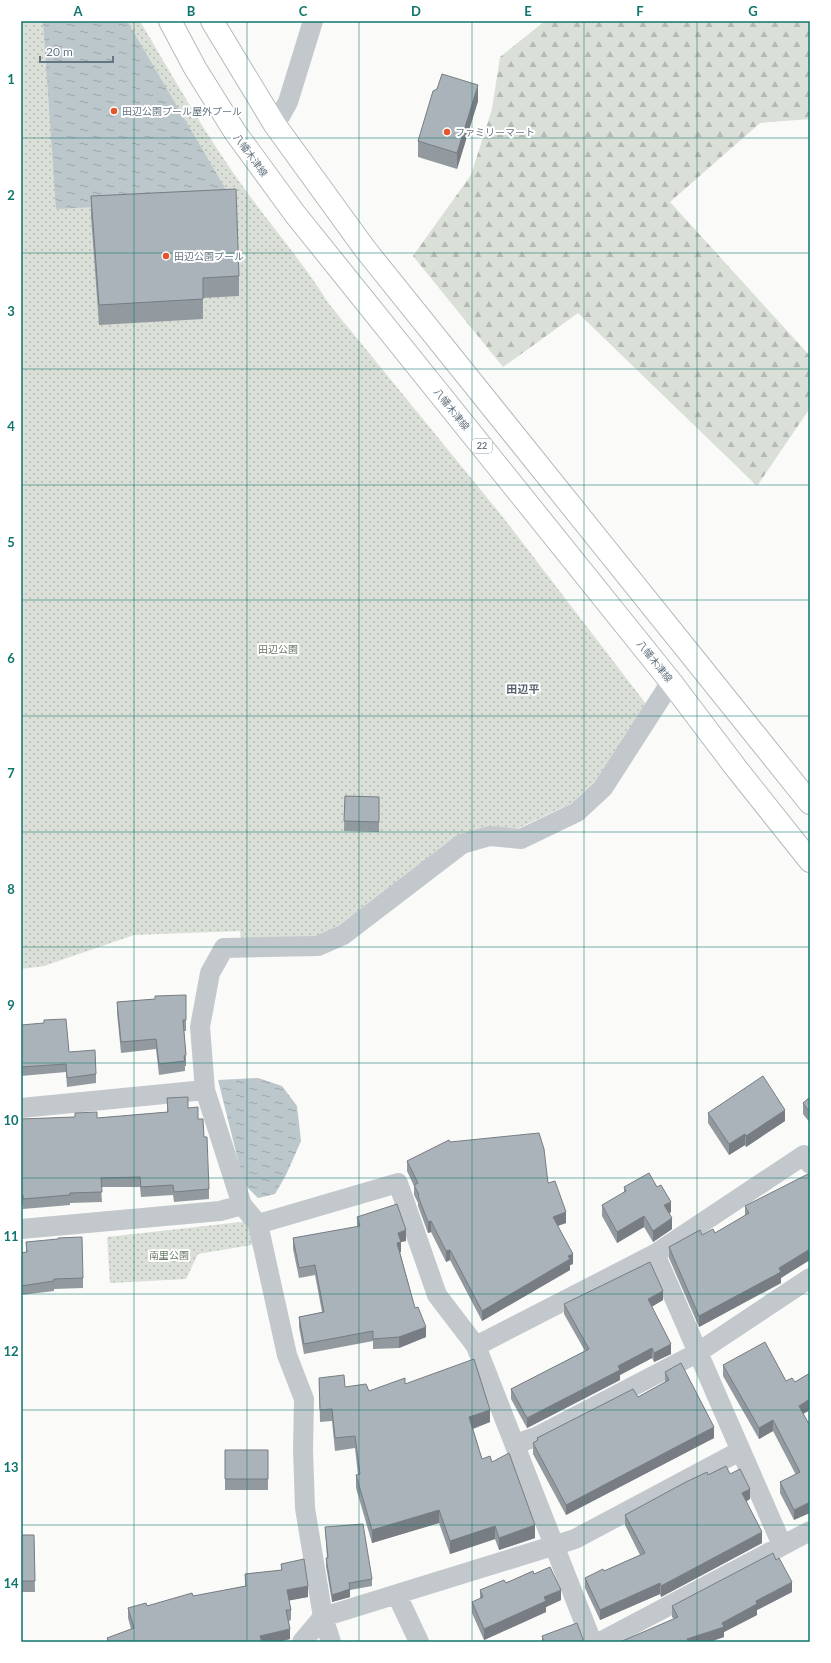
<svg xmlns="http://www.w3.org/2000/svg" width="831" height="1663" font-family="Lato,'Noto Sans JP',sans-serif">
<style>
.forest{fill:url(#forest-firs)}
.park{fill:url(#park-dots)}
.water{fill:url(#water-ripples)}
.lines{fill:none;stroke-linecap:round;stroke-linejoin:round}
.primary-casing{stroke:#b5babe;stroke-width:24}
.minor{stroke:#c3c8cc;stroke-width:20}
.primary{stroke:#fff;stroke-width:22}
.wall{fill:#929a9f}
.shaded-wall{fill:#777d82}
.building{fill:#aab3b9;stroke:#777d82}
.grid{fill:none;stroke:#0f766e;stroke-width:1;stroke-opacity:0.55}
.poi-dot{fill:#e4572e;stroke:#fff;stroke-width:1.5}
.labels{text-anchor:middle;stroke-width:4;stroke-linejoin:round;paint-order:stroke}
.shield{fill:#fff;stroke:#939fa8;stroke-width:1}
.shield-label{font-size:9px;font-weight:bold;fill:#657683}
.poi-label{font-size:10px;fill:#657683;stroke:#fff;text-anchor:start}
.street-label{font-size:10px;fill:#657683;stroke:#fff}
.park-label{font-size:10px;fill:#687a64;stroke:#fff}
.neighbourhood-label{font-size:11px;font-weight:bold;fill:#57646e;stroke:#fff}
.neatline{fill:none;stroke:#0f766e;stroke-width:1.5}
.grid-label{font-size:13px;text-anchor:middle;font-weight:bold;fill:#0f766e}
</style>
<defs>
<pattern id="forest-firs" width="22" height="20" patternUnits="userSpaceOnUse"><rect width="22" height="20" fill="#dadfd7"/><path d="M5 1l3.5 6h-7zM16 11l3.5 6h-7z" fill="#b4b9b4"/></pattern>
<pattern id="park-dots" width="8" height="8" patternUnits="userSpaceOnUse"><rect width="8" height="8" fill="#dadfd7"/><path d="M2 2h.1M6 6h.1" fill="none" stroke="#b4b9b4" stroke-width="1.8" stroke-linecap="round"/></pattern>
<pattern id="water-ripples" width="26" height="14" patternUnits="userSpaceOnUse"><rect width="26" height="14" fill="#bbc7cb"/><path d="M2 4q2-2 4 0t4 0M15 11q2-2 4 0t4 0" fill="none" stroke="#9ca6aa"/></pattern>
</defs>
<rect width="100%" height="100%" fill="#fafaf8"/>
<path class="forest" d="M545,21H810V119L760,123L670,202L810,356V408L757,486L578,313L503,367L413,256L471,175L492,109L500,57Z"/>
<path class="park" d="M21,21H140C174,79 207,137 246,191C274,229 304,264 329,304L502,516L646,704L601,776L572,803L519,828L473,831L456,838L323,937L241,941L240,931L134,935L44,966L21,969Z
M250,1221L257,1244L198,1254L186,1279L110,1283L107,1237Z"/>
<path class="water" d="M43,21H127L232,200L56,209Z
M258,1078L282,1086L297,1106L301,1141L286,1175L275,1194L258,1198L244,1184L218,1080Z"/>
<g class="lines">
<g class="primary-casing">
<path id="primary" d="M170,21L195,68L235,132L295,214L671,682L736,768L810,861
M212,21L275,125L365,249L810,803"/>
</g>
<path class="minor" d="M275,125L288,102L313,21
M21,1108L205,1090
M258,1224L398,1183L437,1295L476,1346L592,1642
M21,1229L220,1211L242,1205
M655,1254L782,1545
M476,1346L655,1254L804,1155L810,1164
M515,1444L536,1437L697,1353L810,1278
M397,1595L419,1642
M302,1642L323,1617L575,1539L740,1451
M331,1642L323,1617L305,1508L303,1450L304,1399L287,1355L258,1224L242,1205L205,1090L200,1027L210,973L224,948L318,946L343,935L462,844L490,836L521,839L577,812L603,788L671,682
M600,1642L810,1531"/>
<use href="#primary" class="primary"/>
</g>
<path class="wall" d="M437,89L478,101L457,169L418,157V141Z
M91,196L239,276V296L203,298V319L99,325L91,216Z
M345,796L379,797V832L344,831Z
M155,999L186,1020V1031H184L186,1055V1066H185V1071L159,1075L156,1049L121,1053L117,1013V1002Z
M21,1025L69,1052L96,1074V1083L67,1087L66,1072L21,1076Z
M810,1097V1123L803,1114V1103Z
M167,1098L188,1108L198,1119L204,1137L209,1189V1199L174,1202L173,1195L141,1197L140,1187H101L102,1202L70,1203V1205L23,1209V1205H21V1119L75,1117V1113L97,1118L167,1112Z
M708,1113L785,1121L746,1147L745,1145L729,1155L708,1123Z
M450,1142L548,1183L566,1223L558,1226L573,1264L570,1265V1270L482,1321L450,1260L446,1262L431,1232L428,1233L418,1206V1203L414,1195V1186L407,1171V1161Z
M624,1187L671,1212L669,1214L672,1229L653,1242L644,1227L617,1243L602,1216V1205L624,1193Z
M745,1206L788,1273L781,1278V1283L699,1327L669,1258V1247L702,1235L715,1233L745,1216Z
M357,1217L406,1241L401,1242V1252H400L415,1308L426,1337L399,1348L373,1349V1341L304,1354L299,1327V1317L322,1312L315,1275L299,1278L293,1249V1238L357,1227Z
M26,1242L83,1278V1288L54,1289V1291L21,1295V1253L26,1252Z
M663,1300L651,1307L671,1354L654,1362L652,1358L620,1375V1380L527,1428L511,1399V1389L585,1351L564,1314V1304Z
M723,1365L786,1381L795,1382L810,1373V1410L803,1414L810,1426L794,1520L780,1493V1482L796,1475L773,1431L759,1439L723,1376Z
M665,1372L714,1438L566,1515L533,1454V1443L537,1440V1438L638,1397L665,1382Z
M319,1378L345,1387L369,1391L405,1384L490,1422L473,1429L482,1459L492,1462L535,1538L499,1550L495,1539L450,1554L439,1523L372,1543L356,1488V1475H358L355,1448L335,1451L332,1421L320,1422Z
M225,1450H268V1490H225Z
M730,1474L750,1499L746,1501L762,1543L661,1597L660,1594L600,1620L585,1588V1578L604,1571L640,1555L625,1525V1515L708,1475Z
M325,1527L372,1579V1586L350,1590V1597L332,1602L326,1566V1558H327Z
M21,1535H34L35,1592H21Z
M281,1564L308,1597L289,1600L291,1610V1620L289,1621L290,1639L278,1642H107V1638L131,1629L128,1618V1608L147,1606L245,1586V1574L281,1570Z
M534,1574L561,1600L546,1607V1612L484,1640L472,1613V1602L480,1599V1590Z
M792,1592L757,1610V1615L724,1632V1637L709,1642H620L674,1619L672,1617V1606Z
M542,1636L584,1642H542Z"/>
<path class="shaded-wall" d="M478,85V101L457,169V153Z
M785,1110V1121L746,1147V1136Z
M745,1134V1145L729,1155V1144Z
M671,1202V1212L664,1216V1205Z
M566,1212V1223L553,1227V1217Z
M644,1216V1227L617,1243V1232Z
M672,1218V1229L653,1242V1231Z
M431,1221V1232L428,1233V1222Z
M406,1230V1241L401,1242V1252L397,1253L398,1233Z
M810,1249V1260L781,1278V1283L699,1327V1316Z
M450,1250V1260L446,1262V1251Z
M573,1254V1264L570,1265V1270L482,1321V1311L568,1256Z
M663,1291V1300L648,1309V1299Z
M426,1327V1337L399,1348V1337Z
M671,1344V1354L654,1362V1353Z
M652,1348V1358L620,1375V1380L527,1428V1418L618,1366Z
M810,1399V1410L799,1416V1406Z
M490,1410V1422L469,1430V1417Z
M773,1420V1431L759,1439V1428Z
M714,1427V1438L566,1515V1505Z
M750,1489V1499L742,1504V1493Z
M810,1502V1513L794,1520V1510Z
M439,1510V1523L372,1543V1530Z
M535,1525V1538L499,1550V1538Z
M495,1526V1539L450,1554V1541Z
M762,1532V1543L661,1597V1586Z
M792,1582V1592L757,1610V1615L724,1632V1637L709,1642H687V1639L722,1623L756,1601Z
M660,1583V1594L600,1620V1610Z
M308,1586V1597L287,1601V1590Z
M350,1589V1597L332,1602V1595Z
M561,1590V1600L546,1607V1612L484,1640V1629L544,1597Z
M290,1629V1639L278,1642H260V1636Z"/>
<path class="building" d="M442,74L478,85L457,153L418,141L433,91L437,89Z
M236,189L239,276L203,278V299L99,305L91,196Z
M345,796L379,797V822L344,821Z
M186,995V1020H183L186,1055L184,1056L185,1061L159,1064L156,1039L121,1042L117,1002L155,999V996Z
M66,1019L69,1052L95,1050L96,1074L67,1078L66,1064L21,1067V1025L44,1023V1020Z
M763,1076L785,1110L746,1136L745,1134L729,1144L708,1113Z
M188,1097V1108L198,1107V1119H203L204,1137H207L209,1189L174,1192L173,1185L141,1187L140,1177L101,1178L102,1192L70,1193V1195L23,1199V1195H21V1119L75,1117V1113L97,1112V1118L168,1112L167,1098Z
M810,1097V1113L803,1103Z
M539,1133L544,1149L548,1183L555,1181L566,1212L553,1217L573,1254L568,1256L570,1259L482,1311L450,1250L446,1251L431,1221L428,1222L418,1196L419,1195L414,1185L418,1183L407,1161L449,1140L450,1142Z
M649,1173L657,1187L661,1185L671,1202L664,1205L672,1218L653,1231L644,1216L617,1232L602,1205L626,1191L624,1187Z
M810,1173V1249L779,1268L781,1272L699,1316L669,1247L700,1230L702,1235L713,1229L715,1233L749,1213L745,1206Z
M397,1204L406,1230L398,1233L401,1242L397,1243L415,1308L418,1307L426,1327L399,1337L373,1339V1331L304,1344L299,1317L324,1312L315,1265L299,1268L293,1238L360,1226L357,1217Z
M82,1237L83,1278L54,1279V1281L21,1286V1253L27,1252L26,1242L58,1239V1238Z
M650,1262L663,1291L648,1299L671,1344L654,1353L652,1348L618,1366L620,1370L527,1418L511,1389L589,1349L564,1304Z
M765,1342L786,1381L792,1378L795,1382L810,1373V1399L799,1406L810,1426V1502L794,1510L780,1482L800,1472L773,1420L759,1428L723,1365Z
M474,1359L490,1410L469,1417L482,1459L490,1456L492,1462L509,1453L535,1525L499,1538L495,1526L450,1541L439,1510L372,1530L356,1475L360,1474L355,1436L335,1438L332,1409L320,1410L319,1378L344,1375L345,1387L366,1384L369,1391L405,1378V1384Z
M681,1363L714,1427L566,1505L533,1443L538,1440L537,1438L633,1389L638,1397L669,1380L665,1372Z
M225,1450H268V1479H225Z
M726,1466L730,1474L740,1469L750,1489L742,1493L762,1532L661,1586L660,1583L600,1610L585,1578L603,1569L604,1571L645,1553L625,1515L684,1483L707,1472L708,1475Z
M363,1524L372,1579L349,1583L350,1589L332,1595L326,1558H328L325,1527Z
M21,1535H34L35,1581H21Z
M773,1553L776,1560L779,1558L792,1582L756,1601L757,1604L722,1623L724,1627L687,1639L688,1642H620L678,1617L672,1606Z
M304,1559L308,1586L287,1590L291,1610H286L290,1629L260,1636L262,1642H109L107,1638L134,1628L128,1608L146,1603L147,1606L192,1593L193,1596L246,1586L245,1574L282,1570L281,1564Z
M550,1567L561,1590L544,1597L546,1601L484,1629L472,1602L483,1597L480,1590L504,1580L506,1583L533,1571L534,1574Z
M577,1623L584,1642H544L542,1636Z"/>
<path class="grid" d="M134,21V1642M247,21V1642M359,21V1642M472,21V1642M584,21V1642M697,21V1642M21,138H810M21,253H810M21,369H810M21,485H810M21,600H810M21,716H810M21,832H810M21,947H810M21,1063H810M21,1178H810M21,1294H810M21,1410H810M21,1525H810"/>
<g class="poi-dot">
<circle cx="114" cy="111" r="4"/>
<circle cx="447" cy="132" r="4"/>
<circle cx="166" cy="256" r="4"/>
</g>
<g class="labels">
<rect class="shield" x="472" y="439" width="20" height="14" rx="3"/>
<g class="shield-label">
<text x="482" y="449">22</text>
</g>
<g class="poi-label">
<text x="122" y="115">田辺公園プール屋外プール</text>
<text x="455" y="136">ファミリーマート</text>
<text x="174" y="260">田辺公園プール</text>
</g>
<g class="street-label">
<text transform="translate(251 155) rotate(54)" y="4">八幡木津線</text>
<text transform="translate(452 409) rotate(51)" y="4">八幡木津線</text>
<text transform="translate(655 661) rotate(51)" y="4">八幡木津線</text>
</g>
<g class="park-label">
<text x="278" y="653">田辺公園</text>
<text x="169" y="1259">南里公園</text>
</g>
<g class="neighbourhood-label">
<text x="523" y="693">田辺平</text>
</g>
</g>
<rect width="831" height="1663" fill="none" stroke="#ffffff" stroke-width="44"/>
<path d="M40 56v6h73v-6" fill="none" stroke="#657683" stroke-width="2"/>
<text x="46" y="56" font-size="12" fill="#657683" stroke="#ffffff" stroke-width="3" paint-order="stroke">20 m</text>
<rect x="22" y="22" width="787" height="1619" class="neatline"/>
<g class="grid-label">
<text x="78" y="16">A</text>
<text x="191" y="16">B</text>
<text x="303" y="16">C</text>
<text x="416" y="16">D</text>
<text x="528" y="16">E</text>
<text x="640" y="16">F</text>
<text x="753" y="16">G</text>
<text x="11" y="84">1</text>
<text x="11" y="200">2</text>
<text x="11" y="316">3</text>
<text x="11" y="431">4</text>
<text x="11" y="547">5</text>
<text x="11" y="663">6</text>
<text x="11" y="778">7</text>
<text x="11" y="894">8</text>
<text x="11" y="1010">9</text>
<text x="11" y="1125">10</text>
<text x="11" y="1241">11</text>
<text x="11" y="1356">12</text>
<text x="11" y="1472">13</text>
<text x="11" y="1588">14</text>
</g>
</svg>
